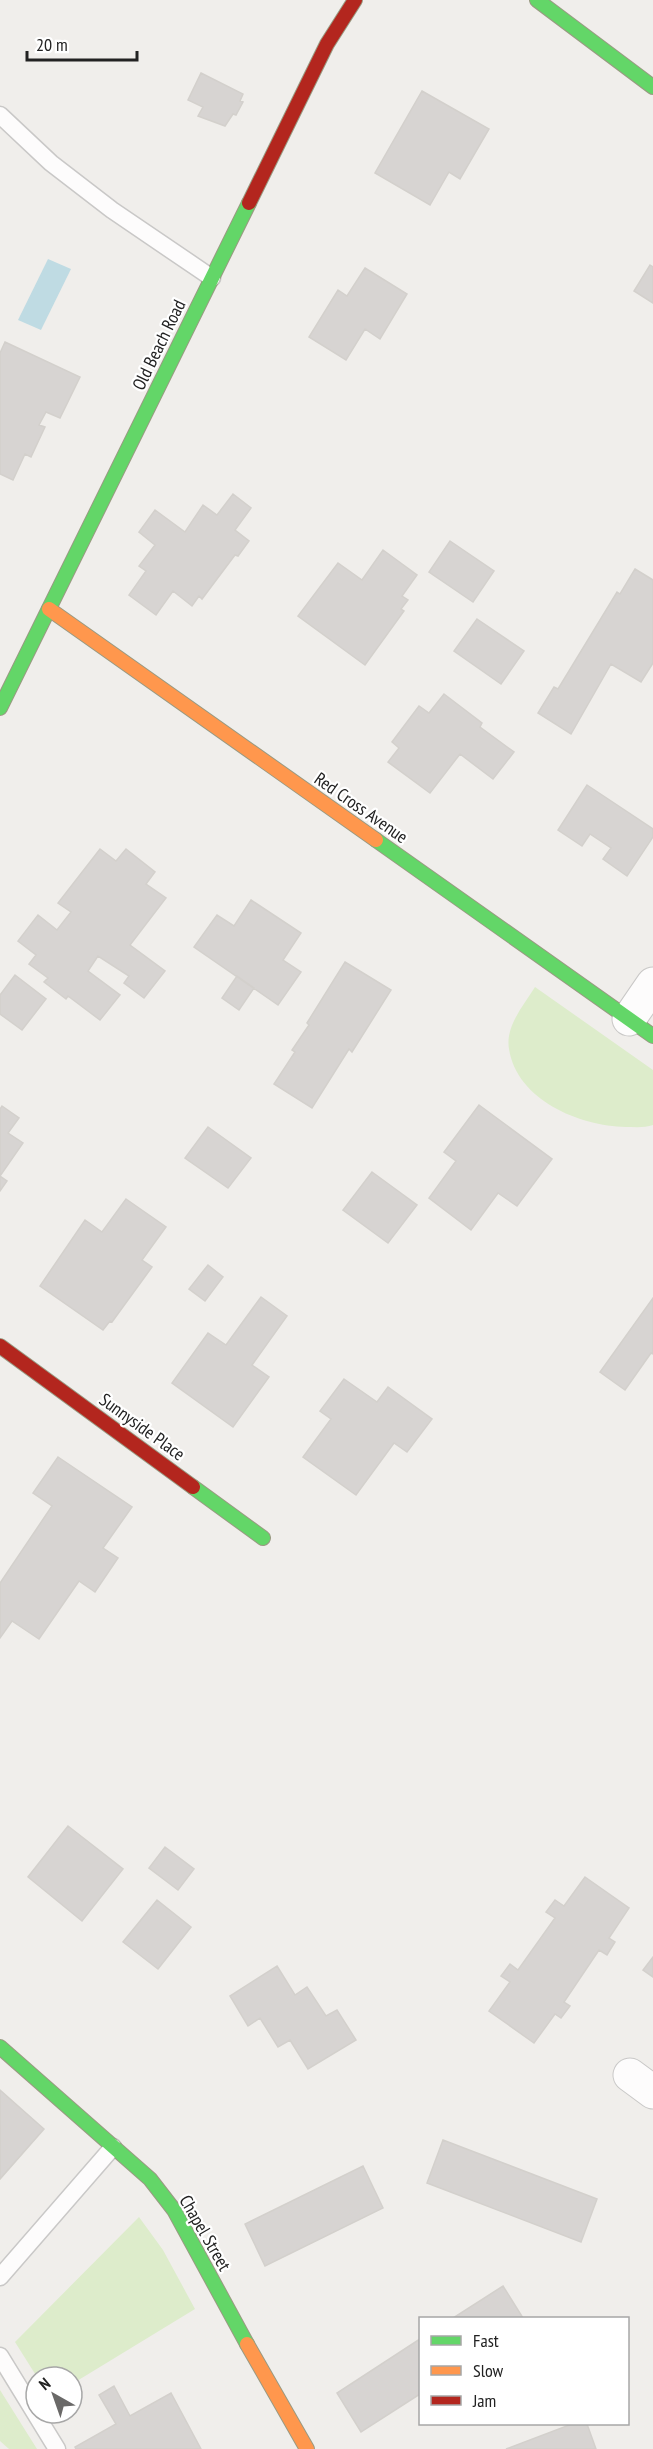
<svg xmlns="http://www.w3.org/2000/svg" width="653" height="2449" font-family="'PT Sans Narrow',sans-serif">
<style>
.grass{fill:#ddeccb}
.water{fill:#bfdbe3}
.building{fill:#d7d4d2;stroke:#d3d0cc;stroke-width:1.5}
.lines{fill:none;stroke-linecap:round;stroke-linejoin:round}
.lane-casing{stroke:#c9c8c7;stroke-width:19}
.street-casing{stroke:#c9c8c7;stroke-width:35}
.fast-casing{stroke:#999a82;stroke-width:16}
.slow-casing{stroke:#999a82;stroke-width:16}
.jam-casing{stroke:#999a82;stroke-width:16}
.lane{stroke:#fdfcfc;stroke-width:16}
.street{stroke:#fdfcfc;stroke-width:33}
.fast{stroke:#63d668;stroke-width:14}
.slow{stroke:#ff974d;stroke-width:14}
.jam{stroke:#b3261e;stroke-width:14}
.labels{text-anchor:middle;stroke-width:4.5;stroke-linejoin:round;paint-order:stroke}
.street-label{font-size:18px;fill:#222;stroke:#fff}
</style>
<rect width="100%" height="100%" fill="#f0eeeb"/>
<path class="grass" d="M535,987L653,1070V1125C645,1128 635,1127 626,1127C579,1126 517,1100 509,1049C505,1026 524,1005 535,987Z
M139,2217L163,2250L195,2309L72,2384V2377H37L15,2342Z
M0,2390L37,2449H9L0,2441Z"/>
<path class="water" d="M48,259L71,269L41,330L18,320Z"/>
<path class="building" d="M201,73L243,94L240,101L243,102L236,115L233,114L225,126L198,116L203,107L188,100Z
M422,91L489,129L460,179L449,172L430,205L375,173Z
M650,265L653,267V303L634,291Z
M365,268L407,294L380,339L365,329L346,360L309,337L338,290L347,296Z
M5,342L80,377L60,418L46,412L39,425L45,427L31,457L25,454L13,480L0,474V353Z
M233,494L251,508L235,530L249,541L238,556L235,555L202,599L199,596L192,606L173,591L156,615L129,595L146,571L139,566L155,545L139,532L155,510L185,532L203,505L217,515Z
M450,541L494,571L473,602L429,572Z
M383,550L417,575L402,596L408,600L401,609L404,611L365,665L298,616L338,563L362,580Z
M635,569L653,580V663L641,682L611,664L571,734L538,713L554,687L558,689L617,592L620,594Z
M477,619L524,651L501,684L454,651Z
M444,694L482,723L480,727L514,752L493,779L460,754L430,793L388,762L399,748L392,742L419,706L429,713Z
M587,785L653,829V837L627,876L603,859L611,848L590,834L582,846L558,830Z
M100,849L116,861L126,849L155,872L146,884L166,898L130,945L165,971L144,998L124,983L129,976L98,956L88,971L120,995L100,1020L68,996L66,999L44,982L48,978L29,964L36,955L18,941L38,915L57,930L71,912L58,903Z
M251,900L301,933L283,960L301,972L278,1005L194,947L217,915L234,926Z
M345,962L391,990L352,1052L349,1049L312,1108L274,1084L295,1052L292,1050L309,1025L307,1023Z
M15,975L46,999L22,1030L0,1014V995Z
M237,976L254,988L239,1010L222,998Z
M479,1105L552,1159L517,1206L498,1193L471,1230L429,1198L456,1161L444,1152Z
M2,1106L19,1118L8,1133L23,1143L0,1176L7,1181L0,1191V1109Z
M208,1127L251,1158L228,1188L185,1158Z
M372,1172L417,1205L388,1243L343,1210Z
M126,1199L166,1227L142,1260L152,1267L112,1322L110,1321L103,1330L40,1286L85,1220L102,1232Z
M208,1265L223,1277L205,1301L189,1289Z
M261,1297L287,1316L252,1365L269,1377L233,1427L172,1383L208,1333L226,1345Z
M653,1298V1354L651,1353L625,1390L600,1372Z
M344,1379L377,1402L388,1387L432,1419L407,1452L394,1443L356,1495L303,1457L331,1419L320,1411Z
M58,1457L132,1507L103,1548L118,1558L95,1592L79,1581L39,1639L12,1621L0,1638V1583L52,1506L33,1493Z
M68,1826L123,1869L82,1921L28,1877Z
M165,1847L194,1869L178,1890L149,1868Z
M585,1877L629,1908L609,1938L615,1942L607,1955L599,1950L564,2002L570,2006L561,2018L555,2014L534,2043L489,2011L510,1982L501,1976L510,1964L518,1970L555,1918L546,1912L555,1900L564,1906Z
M157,1900L191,1927L158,1969L123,1942Z
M653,1957V1977L643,1970Z
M277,1966L295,1995L307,1987L326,2016L337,2010L356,2040L308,2069L290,2040L278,2047L260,2018L248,2026L230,1996Z
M0,2090L44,2129L0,2179Z
M443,2140L597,2199L581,2242L427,2183Z
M363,2166L383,2208L265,2266L245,2224Z
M503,2286L523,2318H453Z
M420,2339V2394L361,2432L337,2393Z
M114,2386L130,2416L171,2393L201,2449H76L75,2447L116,2424L99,2395Z
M572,2424H587L596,2449H506Z"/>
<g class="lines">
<g class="lane-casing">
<path id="lane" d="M0,115L51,163L112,210L212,278
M0,2277L113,2147
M0,2356L57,2449"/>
</g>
<g class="street-casing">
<path id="street" d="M629,1019L653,984
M630,2075L653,2092"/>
</g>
<g class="fast-casing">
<path id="fast" d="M537,0L653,87
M0,708L249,203
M376,840L653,1036
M193,1487L263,1538
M0,2047L150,2179L174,2210L247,2344"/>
</g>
<g class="slow-casing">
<path id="slow" d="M49,609L376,840
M247,2344L307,2449"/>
</g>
<g class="jam-casing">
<path id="jam" d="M249,203L327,44L355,0
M0,1346L193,1487"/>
</g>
<use href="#lane" class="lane"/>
<use href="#street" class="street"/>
<use href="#fast" class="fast"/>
<use href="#slow" class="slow"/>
<use href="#jam" class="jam"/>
</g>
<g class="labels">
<g class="street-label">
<text transform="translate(159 345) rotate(-64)" y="6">Old Beach Road</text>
<text transform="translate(361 808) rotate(35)" y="6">Red Cross Avenue</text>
<text transform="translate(142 1427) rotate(36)" y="6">Sunnyside Place</text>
<text transform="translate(205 2233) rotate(60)" y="6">Chapel Street</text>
</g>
</g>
<rect x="419" y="2317" width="210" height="108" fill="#ffffff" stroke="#a7a7a7" stroke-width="1.5"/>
<rect x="431" y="2336" width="30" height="9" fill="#63d668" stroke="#a7a7a7" stroke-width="1.5"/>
<text x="473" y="2347" font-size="18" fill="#222222">Fast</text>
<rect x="431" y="2366" width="30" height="9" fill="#ff974d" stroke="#a7a7a7" stroke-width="1.5"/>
<text x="473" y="2377" font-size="18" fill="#222222">Slow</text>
<rect x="431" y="2396" width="30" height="9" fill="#b3261e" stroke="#a7a7a7" stroke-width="1.5"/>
<text x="473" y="2407" font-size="18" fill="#222222">Jam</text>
<g transform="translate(54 2395) rotate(320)"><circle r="28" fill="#ffffff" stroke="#a7a7a7" stroke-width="1.5"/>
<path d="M0-4.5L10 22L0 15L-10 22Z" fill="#6a6968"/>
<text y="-9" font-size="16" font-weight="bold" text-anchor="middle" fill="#222222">N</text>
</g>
<path d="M27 51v9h110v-9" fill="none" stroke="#222222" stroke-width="3"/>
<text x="36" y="51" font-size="18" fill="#222222" stroke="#ffffff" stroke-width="4.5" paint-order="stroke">20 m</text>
</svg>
